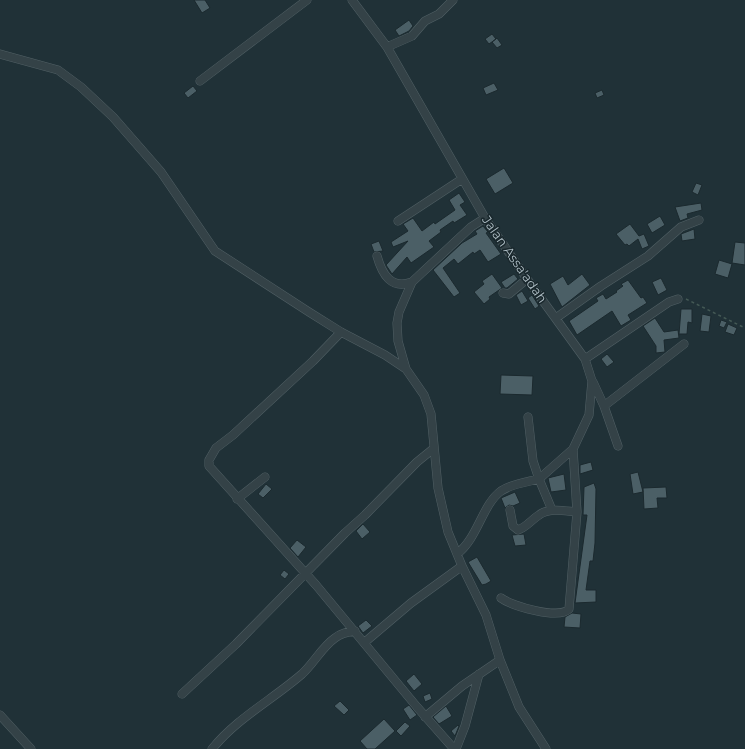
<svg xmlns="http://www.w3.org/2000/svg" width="745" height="749" font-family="Montserrat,sans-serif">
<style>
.building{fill:#4b5f66;stroke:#1b292e}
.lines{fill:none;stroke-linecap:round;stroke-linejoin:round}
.minor-casing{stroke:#516065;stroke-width:9}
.path{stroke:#445955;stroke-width:1.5;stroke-dasharray:3 3;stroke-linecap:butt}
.minor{stroke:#344247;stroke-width:8}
.labels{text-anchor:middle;stroke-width:3;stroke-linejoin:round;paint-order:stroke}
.street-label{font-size:13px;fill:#aebdc4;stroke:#19272c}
</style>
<rect width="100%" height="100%" fill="#203137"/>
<path class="building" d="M194,0H205L210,8L202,13Z
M409,20L413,26L409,31L399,36L395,30Z
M492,34L496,39L489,44L485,39Z
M497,38L502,45L497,48L492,42Z
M494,83L498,90L486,95L483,88Z
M193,86L197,91L188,98L184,93Z
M602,90L604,95L597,98L595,93Z
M504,168L513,183L495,194L486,179Z
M696,183L702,185L698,195L692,192Z
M459,193L465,202L460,205L467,215L454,223L453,221L440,230L441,232L429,241L434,247L411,263L407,257L392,274L386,265L408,241L393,247L391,242L408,231L403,224L413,218L422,231L434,222L435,224L455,210L449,200Z
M701,203L702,210L687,214L688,218L680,221L675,207Z
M660,216L665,225L652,233L647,224Z
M630,224L639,236L644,234L649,246L642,249L638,239L629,246L627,244L625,245L616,234Z
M483,226L488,232L486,233L501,254L488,262L480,250L474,254L473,252L458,264L454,259L443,268L460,293L454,297L433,270L462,243L477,234L475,231Z
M694,229L695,239L682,241L681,234Z
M379,241L383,251L374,252L371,244Z
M735,242L745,243V265L732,263Z
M719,260L732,264L728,278L715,274Z
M492,274L502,288L489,297L490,299L484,304L474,292L484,284L482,281Z
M514,274L518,279L507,288H505L501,282Z
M582,274L590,285L562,307L550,284L563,276L568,285Z
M661,278L667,290L658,295L652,282Z
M628,280L641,298L643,297L647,303L628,315L631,320L621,326L612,311L577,335L569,321L598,301L596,298L603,294L606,299L617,292L616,291L623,286L621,284Z
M522,291L528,301L521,305L516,295Z
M532,295L539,306L535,309L528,298Z
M681,309H692V323L688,322L687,334H679Z
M702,314L711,316L709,332L700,331Z
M655,318L664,332L678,330L679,338L664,340L665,352L656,353V346L643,326Z
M721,320L727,322L724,328L719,326Z
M728,324L737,328L734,335L725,332Z
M607,354L614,362L607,367L601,359Z
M501,375L533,376L532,395L500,394Z
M591,462L593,470L580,474V465Z
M638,472L643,492L633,494L630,474Z
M564,474L566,490L551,492L548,478Z
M594,483L596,489L595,543L593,561H590L586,590H596V602L575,603L587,515H583L584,487Z
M266,484L272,489L263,498L258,494Z
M666,487L667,498H657L658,508L644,509L643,488Z
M515,492L520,503L513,506L509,505L505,508L501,498Z
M363,524L370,532L362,539L356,531Z
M524,534L526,545L515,546L512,535Z
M297,540L306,547L298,557L290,548Z
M477,557L491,581L486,584L482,585L468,562Z
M284,570L289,574L285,579L280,575Z
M572,613L581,614L580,628L564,627L565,617Z
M366,620L372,626L363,633L358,626Z
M414,674L422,684L414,691L406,681Z
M430,693L432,699L425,702L423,696Z
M340,701L349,710L344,715L334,706Z
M409,705L417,715L410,720L403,709Z
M446,706L452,716L439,724L433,717Z
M384,719L395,731L375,749H367L360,741Z
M405,722L410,726L401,736L396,731Z
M458,725L459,726L455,736L451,731Z"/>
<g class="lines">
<g class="minor-casing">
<path id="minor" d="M352,0L387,47L485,218L527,279L585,359L669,302L678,299
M387,47L412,36L425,21L439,14L453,0
M0,54L58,70L81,87L113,117L161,172L215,251L309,312L341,332L385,355L406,369
M200,81L307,0
M398,221L462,179
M377,256C382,274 391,290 412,282L471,227L485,218
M503,293L509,294L527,279
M556,318L601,286L648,256L681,227L699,220
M341,332L313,361L233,435L216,448L209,460V466L316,585L417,707L454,749
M593,382L604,406L618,446
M604,406L684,344
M237,499L265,477
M510,510L513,526L518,530C527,527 531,520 539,515C549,507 565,511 577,512
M552,510L539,479L573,449L589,415L592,381L585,359
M457,554C478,538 482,505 501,491C511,484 527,482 539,479L533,461L528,417
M501,598C512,606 559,620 569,609L577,512L573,449
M365,642L411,603L462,566L448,532L438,488L431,414L424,395L406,369L398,341L397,323L399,312L412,282
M500,660L519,707L546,749
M182,694L236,644L345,533L365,515L417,462L433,449
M0,715L31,749
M425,717L462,686L500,660L486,615L462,566
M212,749C237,718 272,700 302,674C314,663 322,647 335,638C341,633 347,632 355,631
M456,749L465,726L479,674"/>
</g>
<path class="path" d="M686,299L745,328"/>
<use href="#minor" class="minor"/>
</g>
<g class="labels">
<g class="street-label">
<text transform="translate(515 259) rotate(55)" y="5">Jalan Assa'adah</text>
</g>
</g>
</svg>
